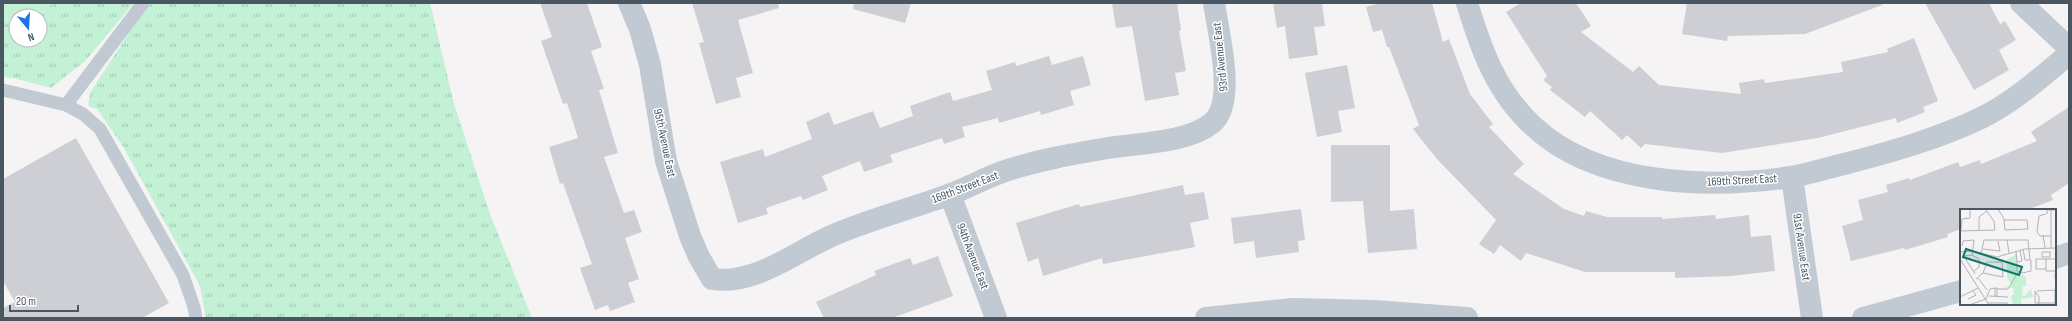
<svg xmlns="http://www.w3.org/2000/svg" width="2072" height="321" font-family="'Sofia Sans Condensed',sans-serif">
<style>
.grass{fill:url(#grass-tufts);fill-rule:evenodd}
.garden{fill:#c3f1d5}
.building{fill:#cdcfd5}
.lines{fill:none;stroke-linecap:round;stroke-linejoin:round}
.service{stroke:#c1cad2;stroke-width:13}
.minor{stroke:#c1cad2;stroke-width:22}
.tertiary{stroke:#c1cad2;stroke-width:22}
.labels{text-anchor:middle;stroke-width:3;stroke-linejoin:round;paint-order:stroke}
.street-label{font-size:12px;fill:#4a5661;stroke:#fff}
.inset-road{fill:none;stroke:#b1b4b9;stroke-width:1}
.view{fill:#0f766e;fill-opacity:0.15;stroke:#0f766e;stroke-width:2}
.inset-edge{fill:none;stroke:#4a5661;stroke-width:2}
</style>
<defs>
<pattern id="grass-tufts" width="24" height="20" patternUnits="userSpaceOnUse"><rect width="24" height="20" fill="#c3f1d5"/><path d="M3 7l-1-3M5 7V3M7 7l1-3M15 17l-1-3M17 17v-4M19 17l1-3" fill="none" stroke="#a0c6b0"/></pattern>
</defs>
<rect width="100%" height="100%" fill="#f5f3f3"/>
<path class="grass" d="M57,3H134L85,61L51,88L13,78L3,77V13H23ZM16,16H40V40H16Z
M148,3H430L454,104L490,214L532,318H206L200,286L124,148L97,109L88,106L90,93Z"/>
<path class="garden" d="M3,3H57L23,13H3Z"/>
<path class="building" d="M540,3H587L602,47L591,51L604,89L599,90L618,153L604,157L624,213L634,210L642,232L625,238L639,279L628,283L635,302L610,311L608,305L595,310L580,268L592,264L563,183L560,184L549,147L578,138L567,103L563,104L541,41L552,37Z
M692,3H778L779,8L738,20L753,73L736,78L741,97L716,104L699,43L704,42Z
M854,3H911L905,23L853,9Z
M1112,3H1177L1181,30L1179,31L1186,71L1175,73L1179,95L1145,101L1132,26L1116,28Z
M1273,3H1322L1325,26L1314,27L1318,55L1289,59L1285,26L1277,28Z
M1380,3H1432L1443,42L1449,39L1470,94L1493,124L1489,127L1524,164L1513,174L1564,209L1584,216L1586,211L1607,217H1662V219L1715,215L1716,219L1749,215L1751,237L1771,235L1775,271L1731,276L1675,278V272H1585L1526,253L1521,261L1500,245L1494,254L1479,244L1496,220L1437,159L1413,129L1419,125L1389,47H1387L1382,30L1373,32L1366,7Z
M1521,3H1576L1591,26L1581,32L1633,72L1639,66L1659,85L1741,94L1739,83L1764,79L1765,83L1843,72L1841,62L1888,52L1887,49L1914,38L1938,101L1923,107L1925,112L1897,123L1896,118L1818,138L1722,153L1645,144L1641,148L1627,135L1622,140L1590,111L1585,117L1550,90L1552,87L1543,80L1547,76L1506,12Z
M1687,3H1882V5L1805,34L1728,36L1727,41L1682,34Z
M1925,3H1989L2000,24L2005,21L2016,40L1999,50L2009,70L1974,90Z
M1049,56L1052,65L1083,56L1091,85L1070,91L1074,105L1041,115L1040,111L999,123L998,118L962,127L965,137L944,144L942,138L890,155L893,162L864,172L860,161L822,176L828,190L803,200L801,196L766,208L768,214L738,223L720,162L763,149L765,157L812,139L806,122L829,112L834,125L873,111L880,128L913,116L910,106L950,92L953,101L992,90L986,71L1015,62L1016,66Z
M1347,65L1355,108L1338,111L1342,132L1317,137L1305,73Z
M2069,107V183L2051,195L2053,200L2027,210H1961V229L1947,234L1948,237L1905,250L1904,248L1851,261L1842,226L1863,220L1858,200L1888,192L1886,185L1909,178L1910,180L1958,162L1960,167L1980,160L1981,164L2037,141L2031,132Z
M76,138L169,303L142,318H3V308L15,302L3,281V179Z
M1331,145H1390V211L1414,209L1417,249L1368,253L1363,201L1331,202Z
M1183,185L1185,195L1204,192L1209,219L1190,223L1195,247L1103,264L1102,258L1043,276L1038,258L1028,262L1016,223L1079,204L1080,207Z
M1301,209L1305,240L1298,241L1299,252L1256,258L1254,241L1234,244L1231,218Z
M938,256L953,296L892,318H824L816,302L876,275L874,271L910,258L913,265Z"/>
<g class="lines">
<path class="service" d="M3,90L66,105L83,114L100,129L183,275L194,307L196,318
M66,105L143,3"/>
<path class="minor" d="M629,3L640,29L650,65L666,161L690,236L699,257L712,279C756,286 797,250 836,234C874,218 913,208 951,194C969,187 987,177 1005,171C1038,160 1073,154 1108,148C1137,143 1188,143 1212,123C1237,103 1218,32 1214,3
M1467,3C1481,49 1496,92 1533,126C1597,186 1709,189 1791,177C1809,174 1827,168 1844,164C1891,152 1937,139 1981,118C2014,102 2041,77 2069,54
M2021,3L2069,48
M1792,177L1812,318
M950,194L996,318"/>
<path class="tertiary" d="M2055,258L2069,253
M1206,318L1293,309L1374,311L1467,318
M1863,318L1961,291"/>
</g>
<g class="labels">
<g class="street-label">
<text transform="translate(1220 57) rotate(-96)" y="4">93rd Avenue East</text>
<text transform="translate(665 143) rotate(78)" y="4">95th Avenue East</text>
<text transform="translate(1742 180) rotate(-3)" y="4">169th Street East</text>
<text transform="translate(965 187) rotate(-21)" y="4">169th Street East</text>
<text transform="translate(1802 247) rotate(82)" y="4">91st Avenue East</text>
<text transform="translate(973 256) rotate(69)" y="4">94th Avenue East</text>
</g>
</g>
<g transform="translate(1960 209)">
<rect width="96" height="96" fill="#f5f3f3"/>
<path d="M56,43L58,64L61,66L54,70V81L61,83L62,66L66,68V76H71L63,77L62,86L54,84L53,79L42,78L52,77L47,68V50L54,47Z" fill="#c3f1d5"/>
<path d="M71,80L73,88L61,90V96H53L52,90H50L54,84L65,87Z" fill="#c3f1d5"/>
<path d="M62,66V83H57L54,80V68Z" fill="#c3f1d5"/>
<path class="inset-road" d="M38,0L44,10L45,21L68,20L67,11H44M86,5L79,7L77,23L80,27H91M87,5V1H96M1,21L2,10L10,9V0M19,21V8L27,2M0,22L35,21L34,12L25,0M83,26L85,39M47,31L49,44M2,37L3,32L14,31L12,46M91,39V1M23,40L40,42L38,32M56,42L57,53L62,52L60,41M0,43L12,42L37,48L65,40L96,39M90,43V48H82V43H91M21,45L24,31H68L70,51H65L63,40M3,46L15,65M4,47L12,46L19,50V58L13,63M0,50L29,96M86,50H76V60H86M57,53V62L62,64L71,62V51M95,62H86V50H96M18,69L27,81M95,69L96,49M16,70L23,64L27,53H42L43,68L23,64M35,79H37V87H35ZM37,80H48L58,63M77,82L96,81M29,87L48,88M0,88L18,79M8,90L16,86L13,82M28,94H48M95,94V80M9,96L26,90L30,80L35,79M79,96V88L75,82V94H96"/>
<path class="view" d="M6,40L62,58L59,66L3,48Z"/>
<rect width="96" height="96" class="inset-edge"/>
</g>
<rect width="2072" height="321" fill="none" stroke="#4a5661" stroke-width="8"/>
<g transform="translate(28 28) rotate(162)"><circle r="19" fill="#ffffff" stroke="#b7bbc0"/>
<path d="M0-3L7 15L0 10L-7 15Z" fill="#1a73e8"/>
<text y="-6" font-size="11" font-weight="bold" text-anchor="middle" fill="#4a5661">N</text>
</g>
<path d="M10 305v6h68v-6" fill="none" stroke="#4a5661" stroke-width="2"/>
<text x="16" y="305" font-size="12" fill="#4a5661" stroke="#ffffff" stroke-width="3" paint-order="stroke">20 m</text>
</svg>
